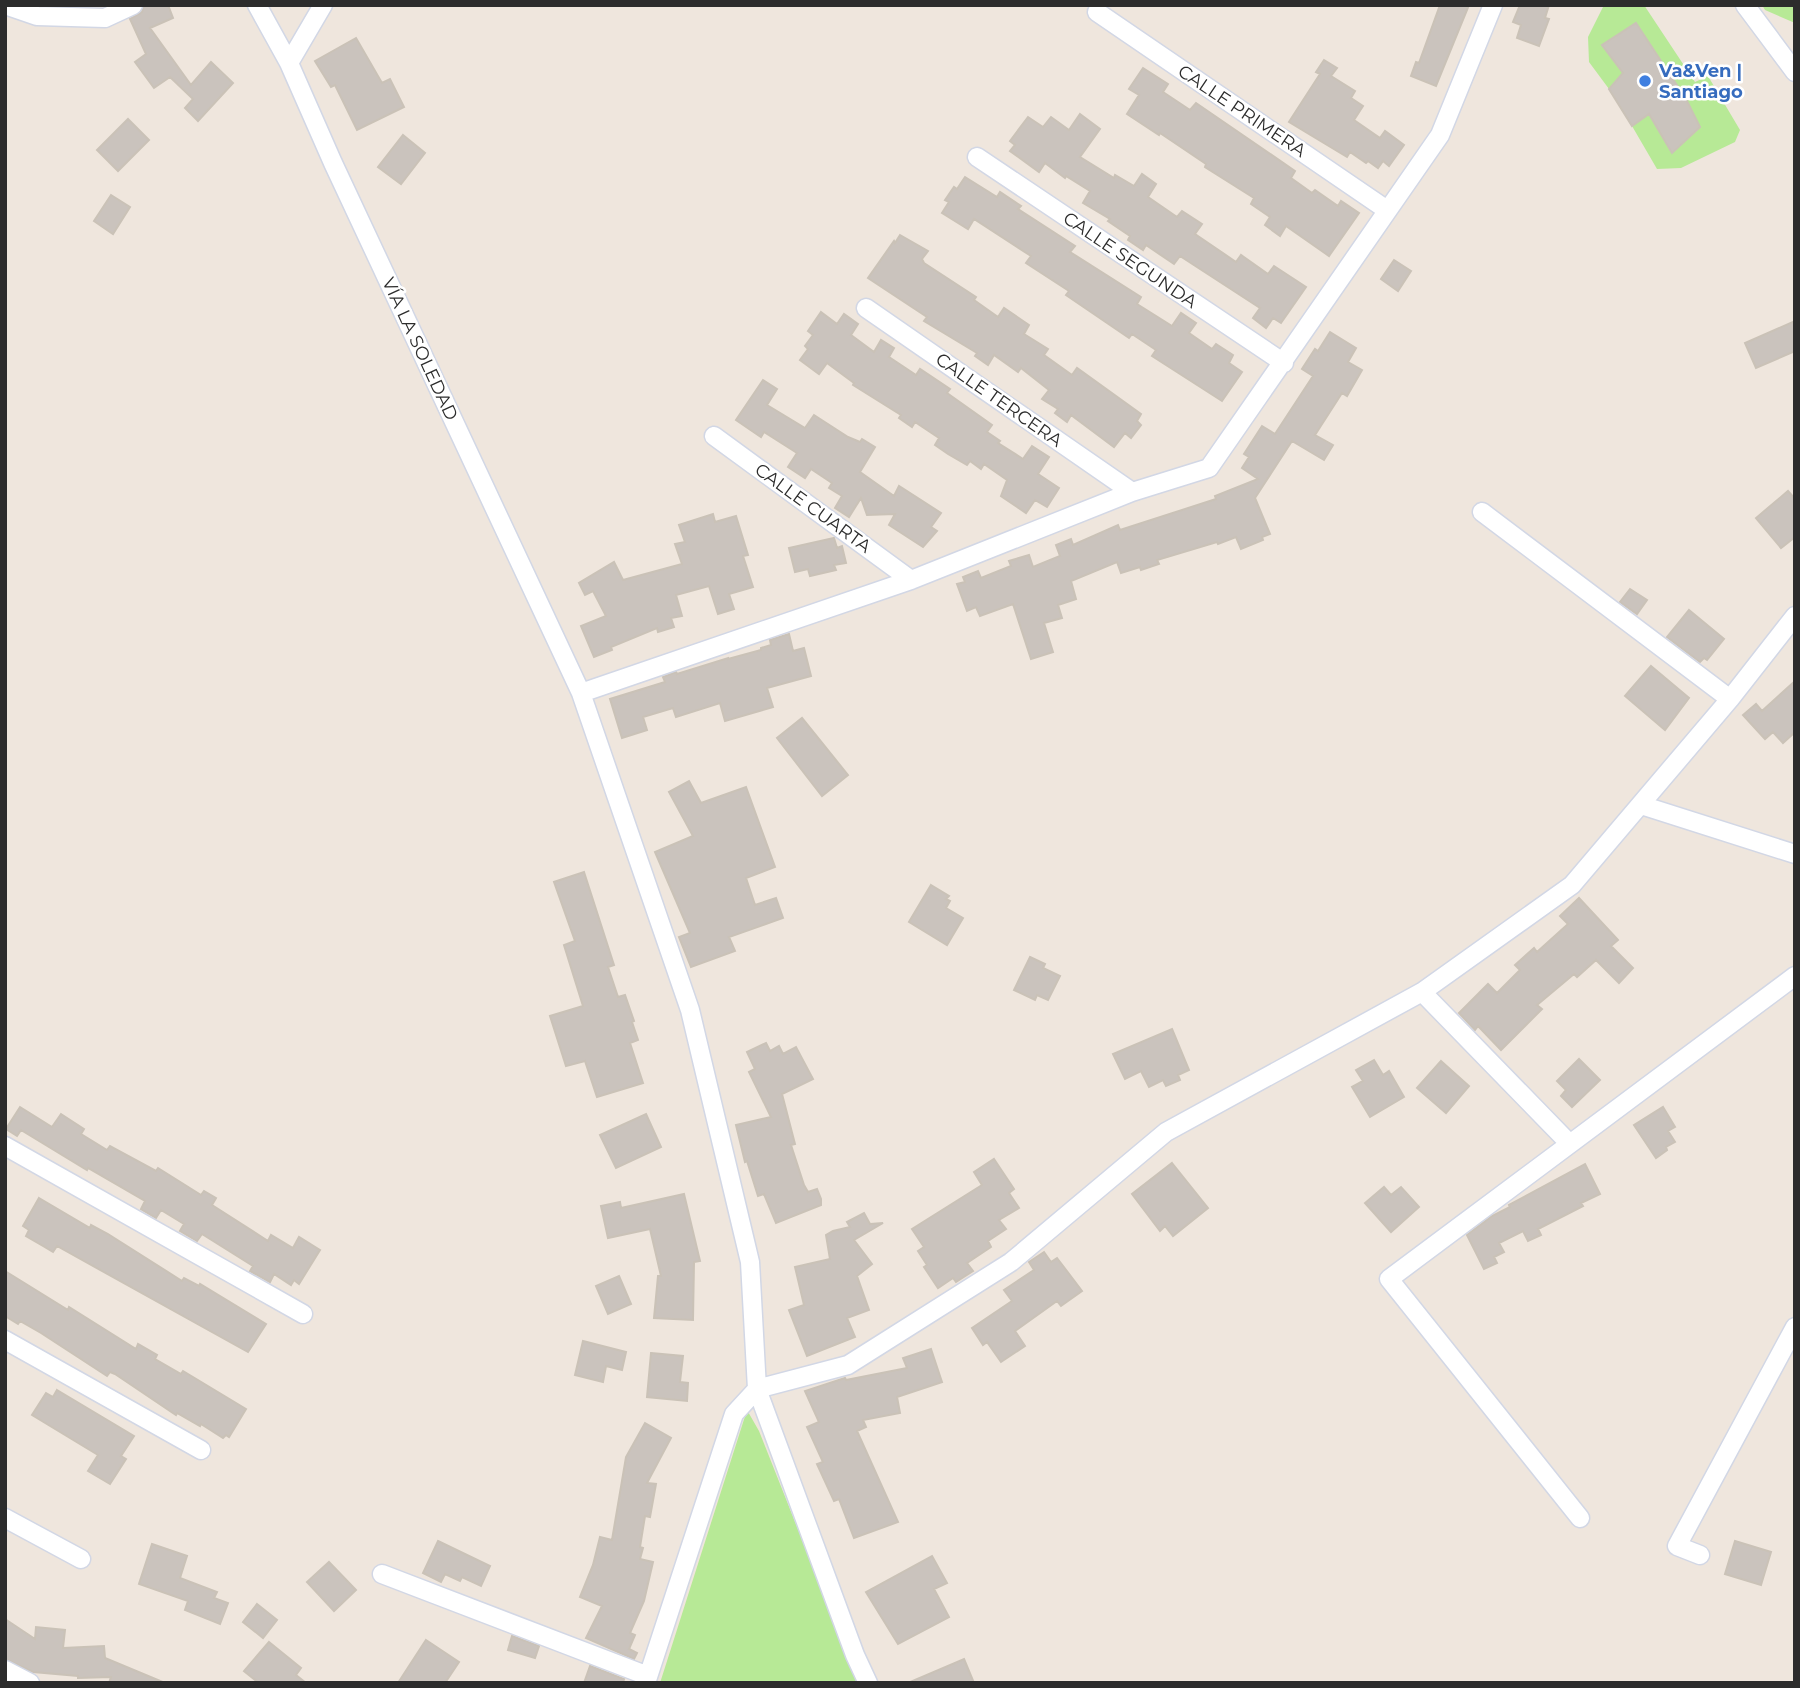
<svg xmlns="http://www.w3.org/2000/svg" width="1800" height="1688" font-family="Montserrat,sans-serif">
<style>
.green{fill:#b7e996}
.building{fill:#cac3bd;stroke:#cac2b7;stroke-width:2}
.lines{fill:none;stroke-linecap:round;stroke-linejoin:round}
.minor-casing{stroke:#d2d7e5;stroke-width:21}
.minor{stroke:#fff;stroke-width:18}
.shop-dot{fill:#3f7fe0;stroke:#fff;stroke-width:2.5}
.labels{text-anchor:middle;stroke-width:5;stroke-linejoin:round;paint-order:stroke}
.shop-label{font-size:18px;font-weight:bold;fill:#366cbe;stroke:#fff;text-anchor:start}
.street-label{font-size:18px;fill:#2c2c2c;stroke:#fff}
</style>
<rect width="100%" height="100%" fill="#efe6dd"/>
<path class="green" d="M1604,5H1644L1695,82L1708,76L1740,130L1735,142L1681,168L1657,169L1632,126L1649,114L1672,152L1700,127L1686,99L1636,23L1602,45L1623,73L1609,89L1589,62L1588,37Z
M1762,5H1795V23L1765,10Z
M747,1410L759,1431L859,1683H660Z"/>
<path class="building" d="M144,5H168L173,18L150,28L191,85L211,62L233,83L198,121L185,108L193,99L170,77L154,88L135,62L146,54L130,19L142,12Z
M1440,5H1469L1436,86L1411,76L1416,62L1419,63Z
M1520,5H1549L1545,18L1549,19L1539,46L1517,38L1521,25L1513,22Z
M1636,23L1686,99L1700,127L1672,153L1649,114L1632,126L1609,89L1623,73L1602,45Z
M356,38L382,83L390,79L404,107L357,130L335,85L331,87L315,61Z
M1324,60L1337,68L1331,76L1355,91L1351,98L1363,106L1354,120L1380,138L1385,131L1404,145L1389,166L1383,161L1378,168L1368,161L1366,163L1350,152L1347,157L1289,122L1320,74L1316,72Z
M1143,68L1168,84L1163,92L1190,110L1196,103L1295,171L1291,178L1312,193L1315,190L1338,206L1341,201L1359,213L1329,256L1286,226L1280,236L1265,225L1270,217L1251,204L1254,198L1205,167L1206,164L1160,133L1159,135L1127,114L1139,95L1129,89Z
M1080,114L1100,129L1080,157L1114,178L1115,175L1134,186L1142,174L1156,184L1148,197L1177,217L1182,211L1202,224L1195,234L1236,262L1241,255L1268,274L1274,266L1306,287L1281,323L1273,318L1266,328L1253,318L1260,308L1180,256L1174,264L1146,245L1143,250L1128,240L1130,236L1108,221L1110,219L1083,203L1090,191L1066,176L1065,178L1045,163L1039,172L1010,151L1015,145L1010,141L1028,117L1043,127L1051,117L1069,130Z
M128,119L149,140L118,171L97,150Z
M403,135L425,153L401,184L378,167Z
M965,177L997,197L1000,192L1021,206L1018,209L1075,246L1070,252L1141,297L1137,304L1172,326L1181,313L1196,323L1189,333L1212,349L1216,344L1233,355L1229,363L1242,372L1222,401L1152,356L1156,350L1132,334L1129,338L1066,295L1069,291L1026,263L1031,256L974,219L968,229L942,213L949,202L945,200L954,187L957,189Z
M111,195L130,207L113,234L94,221Z
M900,235L928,251L922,259L924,263L976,297L974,300L998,317L1004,308L1029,325L1024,334L1048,349L1044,355L1072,375L1077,368L1141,414L1137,421L1141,425L1131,438L1125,433L1114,447L1071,415L1067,422L1055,413L1058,409L1042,399L1049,390L1021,368L1018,372L994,355L988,365L975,356L977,353L924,321L927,317L868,278L894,241L895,243Z
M1394,260L1411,271L1398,291L1381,279Z
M821,312L837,324L844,314L858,324L851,335L874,352L881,340L894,348L889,357L916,375L920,369L950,389L947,393L992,425L987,432L1000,441L998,443L1023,459L1032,446L1049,457L1038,474L1059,488L1047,507L1035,500L1026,513L1001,496L1007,480L984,464L981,469L970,461L967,465L948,454L935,445L939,438L915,422L912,427L899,418L901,415L853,385L854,383L827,363L819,374L800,360L808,349L805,346L813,335L808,331Z
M1795,321V351L1756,368L1745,343Z
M1330,332L1356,348L1348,362L1362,370L1347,396L1342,393L1315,435L1333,445L1324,460L1292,441L1255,498L1270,534L1262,537L1263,540L1241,549L1236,537L1218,544L1217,542L1157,560L1159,564L1141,570L1140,567L1121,573L1117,562L1071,581L1076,599L1058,605L1062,618L1044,623L1053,652L1031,659L1013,604L980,616L976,607L967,611L957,584L965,582L963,577L978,571L981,578L1011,566L1009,561L1029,555L1033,567L1060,556L1056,545L1071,539L1073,545L1118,525L1120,530L1216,499L1215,496L1258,479L1242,468L1249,457L1244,454L1262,426L1275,434L1313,376L1302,369L1315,349L1318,351Z
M763,380L777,389L767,405L805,428L814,415L848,437L860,442L862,439L875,447L860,472L894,496L899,486L941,513L931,527L937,531L923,547L889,525L895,514L867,515L861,498L849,517L835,508L842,496L829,488L832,483L811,469L805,478L788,467L797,453L764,432L761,437L736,420Z
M1788,491L1795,499V537L1781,548L1756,518Z
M713,514L715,522L736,516L748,555L743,556L753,587L729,594L734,609L718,614L709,586L676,595L682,616L671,618L674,627L658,632L657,628L611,647L612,650L594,657L581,626L606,616L593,591L585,595L579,583L614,562L623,580L682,564L675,544L685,542L679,525Z
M834,538L837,548L842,546L846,563L834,565L836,570L810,576L808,569L795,572L789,548Z
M1630,589L1647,600L1637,614L1620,602Z
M1689,610L1724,639L1707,660L1704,658L1700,662L1667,637Z
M789,634L793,651L804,648L811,676L767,688L773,707L725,721L720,703L676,717L673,708L643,717L647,730L622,738L610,699L665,682L663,677L676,672L677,674L728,658V659L761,650V648L771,645L770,640Z
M1651,666L1689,698L1665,730L1625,696Z
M1795,681V732L1783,743L1773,732L1765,739L1743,715L1756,704L1762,711Z
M802,718L848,775L822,796L777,738Z
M689,781L701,803L746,787L775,867L746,878L755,905L776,898L783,918L729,937L735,951L691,967L679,937L690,933L655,852L693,836L669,792Z
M584,872L614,965L608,967L618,997L625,995L634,1021L632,1022L638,1040L630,1043L643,1083L597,1097L585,1061L566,1066L550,1016L583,1006L564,945L575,941L554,882Z
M931,885L949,896L946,899L950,901L946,908L963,918L947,945L909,922Z
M1579,898L1618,940L1611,946L1633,968L1619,983L1596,960L1577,977L1574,974L1537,1005L1542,1009L1501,1050L1478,1026L1475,1030L1459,1013L1488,984L1497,993L1520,970L1515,965L1534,948L1537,952L1568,924L1560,916Z
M1030,957L1045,964L1043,968L1060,976L1048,1000L1037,995L1035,1000L1014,990Z
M1172,1029L1189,1070L1178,1075L1180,1080L1166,1086L1163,1080L1149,1087L1141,1071L1125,1079L1113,1054Z
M766,1043L770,1051L779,1046L783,1054L796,1047L813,1079L782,1094L795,1144L791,1145L804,1185L808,1192L817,1189L821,1199V1205L776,1223L764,1194L758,1196L747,1161L745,1162L736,1125L771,1117L749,1072L755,1069L747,1052Z
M1579,1059L1600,1080L1572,1107L1561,1096L1566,1090L1557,1081Z
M1374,1060L1383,1075L1389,1071L1404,1097L1370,1117L1352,1087L1363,1081L1356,1070Z
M1441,1061L1469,1086L1446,1113L1417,1088Z
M20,1107L52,1127L61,1114L84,1129L81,1134L107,1150L110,1146L156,1171L158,1168L201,1195L204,1191L216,1198L212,1205L268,1241L271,1235L293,1248L299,1237L320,1250L299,1284L294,1280L291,1285L274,1274L270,1282L250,1271L253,1266L202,1234L197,1241L180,1231L184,1224L161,1210L156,1218L141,1209L145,1201L88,1168L87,1170L21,1130L17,1136L6,1129Z
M1663,1107L1675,1127L1668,1131L1675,1142L1666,1147L1667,1150L1656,1158L1634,1125Z
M646,1114L661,1147L616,1168L600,1135Z
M994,1159L1014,1189L1009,1193L1019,1208L999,1220L1006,1229L988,1241L991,1247L967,1263L973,1271L956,1282L953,1278L938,1288L924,1267L927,1265L918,1251L924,1247L912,1229L982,1185L974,1172Z
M1172,1163L1208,1208L1173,1236L1165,1226L1160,1231L1132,1194Z
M1585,1164L1600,1194L1581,1203L1583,1206L1538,1229L1541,1235L1528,1241L1523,1231L1499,1243L1504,1252L1494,1257L1497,1263L1484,1269L1467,1235L1492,1216L1510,1207L1509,1205Z
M1384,1187L1391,1195L1401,1187L1419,1207L1391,1232L1365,1203Z
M684,1194L700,1261L694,1262L693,1320L654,1318L658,1276H661L650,1229L608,1238L601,1206L620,1202L621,1208Z
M39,1198L90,1228L91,1225L108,1234L182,1281L184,1278L199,1286L200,1284L266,1324L248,1352L57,1246L53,1252L43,1246L26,1236L29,1230L23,1226Z
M864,1213L870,1224L883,1223L854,1240L872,1264L857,1276L869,1310L847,1318L855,1337L807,1356L789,1310L804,1305L795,1267L830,1259L826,1235L833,1231L850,1227L847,1222Z
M1044,1252L1051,1262L1057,1258L1082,1291L1061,1306L1057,1301L1015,1331L1025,1346L1001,1362L987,1342L983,1345L972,1328L1012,1301L1004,1290L1034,1270L1029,1262Z
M5,1271L68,1310L69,1307L136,1349L138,1344L157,1355L155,1359L181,1374L183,1371L246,1409L229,1437L226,1435L223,1438L201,1424L200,1426L177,1413L176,1415L115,1374L110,1372L107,1376L41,1333L20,1321L18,1324L5,1316Z
M619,1276L631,1304L608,1314L596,1286Z
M583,1341L626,1352L622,1370L606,1366L603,1382L575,1375Z
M931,1349L942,1382L897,1397L900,1413L863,1420L866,1427L857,1431L898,1522L854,1538L839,1499L834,1501L817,1464L823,1462L807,1427L819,1422L805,1391L845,1378L846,1380L907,1368L903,1358Z
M651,1353L683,1356L680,1382L688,1383L687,1401L647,1397Z
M57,1390L134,1436L121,1456L126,1459L110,1484L88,1471L98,1455L32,1415L46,1393L53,1397Z
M645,1423L671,1438L647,1483L656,1484L650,1517L645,1516L640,1547L643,1548L640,1559L653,1562L644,1601L630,1633L635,1635L629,1649L637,1653L634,1659L586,1638L602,1606L580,1597L593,1565L600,1537L612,1540L626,1457Z
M438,1541L490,1566L481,1586L462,1577L460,1581L445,1574L441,1582L423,1573Z
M1735,1541L1771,1552L1761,1585L1725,1574Z
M152,1544L187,1556L180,1578L217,1592L214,1598L228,1603L220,1624L185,1610L188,1601L139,1584Z
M932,1556L947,1583L934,1589L949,1617L898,1644L866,1592Z
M329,1562L356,1590L334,1611L307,1582Z
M257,1604L277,1620L263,1638L243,1622Z
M5,1619L35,1639L36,1627L65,1630L63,1648L104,1646L105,1658L165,1683H109L111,1677L78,1678V1676L33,1672L5,1659Z
M512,1636L539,1646L535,1658L508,1650Z
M426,1640L459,1662L445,1683H398Z
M269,1642L301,1668L296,1675L306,1683H259L244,1671Z
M964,1659L974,1683H908Z
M590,1666L624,1679L623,1683H584Z"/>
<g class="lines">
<g class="minor-casing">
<path id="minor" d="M5,5L37,16L105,18L133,5
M257,5L289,63L333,163L581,693L690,1010L750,1262L757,1389L855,1655L868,1683
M1745,5L1795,72
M1097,12L1387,210
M289,63L323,5
M977,157L1284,363
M866,308L1132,492
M714,436L911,580
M1482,512L1730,699
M581,693L911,580L1132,492L1209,468L1440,135L1493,5
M1641,805L1795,854
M1422,992L1570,1144
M5,1146L303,1314
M5,1340L201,1450
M5,1518L81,1559
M1580,1518L1389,1279L1795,976
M1700,1555L1677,1546L1795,1327
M382,1574L648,1676
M5,1670L30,1683
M646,1683L734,1414L757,1389L848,1365L1011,1262L1166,1132L1422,992L1572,885L1730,699L1795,616"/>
</g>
<use href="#minor" class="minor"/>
</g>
<circle class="shop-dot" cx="1645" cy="81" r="7"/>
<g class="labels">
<g class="shop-label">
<text x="1659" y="77">Va&amp;Ven |<tspan x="1659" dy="21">Santiago</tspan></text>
</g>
<g class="street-label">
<text transform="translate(1242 111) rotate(34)" y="6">CALLE PRIMERA</text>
<text transform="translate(1130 260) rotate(34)" y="6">CALLE SEGUNDA</text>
<text transform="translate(420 349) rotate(65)" y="6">VÍA LA SOLEDAD</text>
<text transform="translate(999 400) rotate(35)" y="6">CALLE TERCERA</text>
<text transform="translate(813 508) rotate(36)" y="6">CALLE CUARTA</text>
</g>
</g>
<rect width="1800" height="1688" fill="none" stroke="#2c2c2c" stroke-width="14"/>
</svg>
